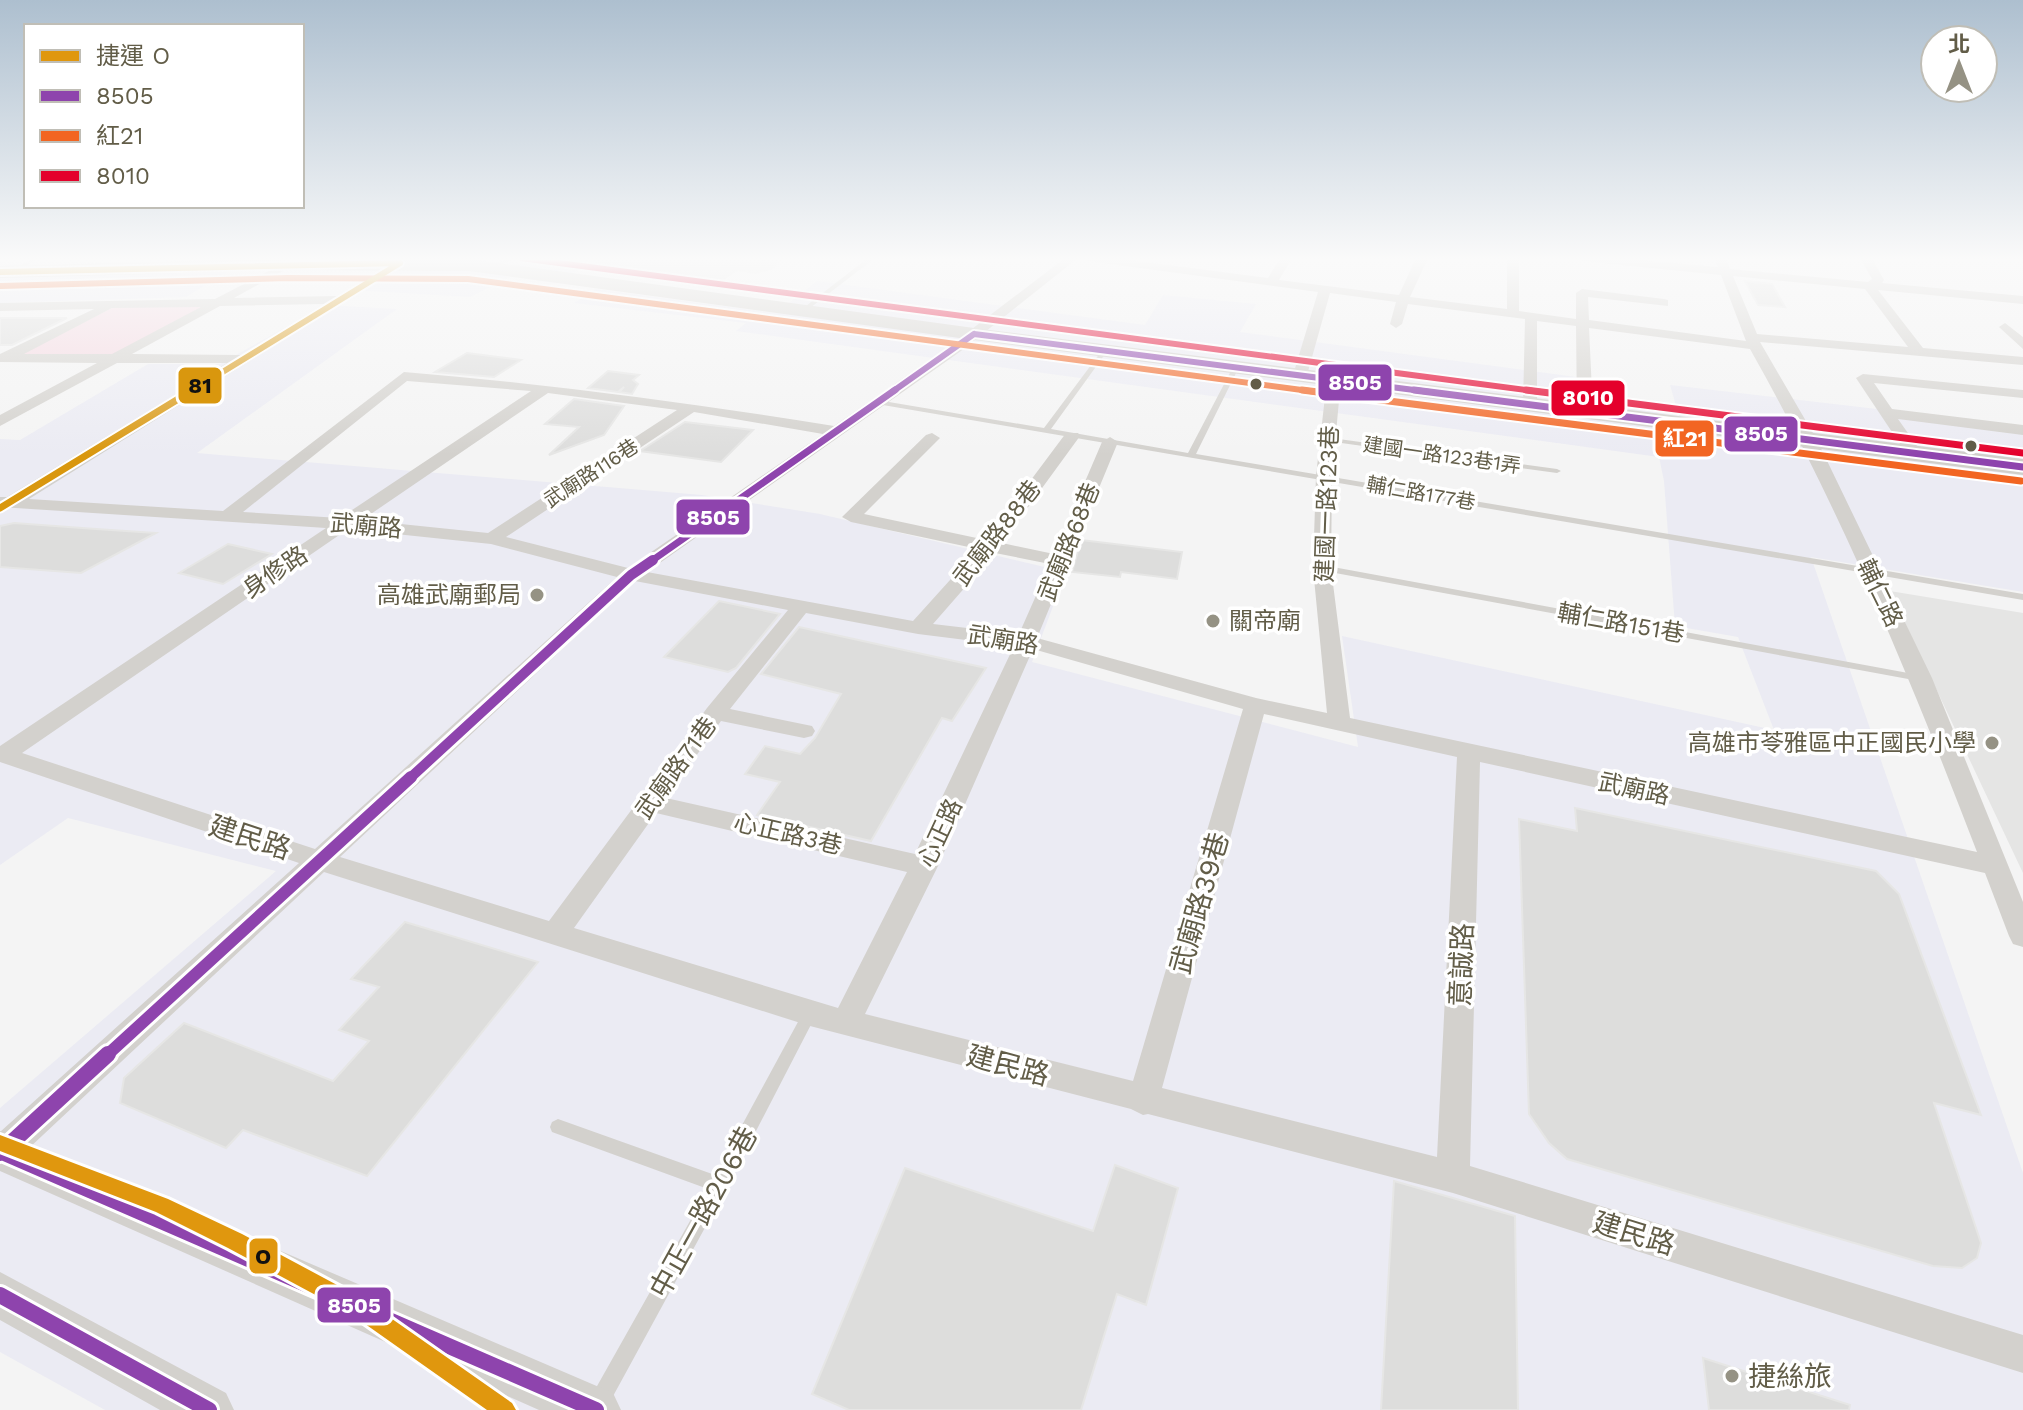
<svg xmlns="http://www.w3.org/2000/svg" width="2023" height="1410" font-family="'Work Sans','Noto Sans TC',sans-serif">
<style>
.commercial{fill:#ebebf3}
.education{fill:#e5e5e4}
.green{fill:#f4d7e0}
.building{fill:#dddddc;stroke:#e6e6e5;stroke-width:2}
.lines{fill:none;stroke-linecap:round;stroke-linejoin:round}
.service{fill:#d3d1cd;fill-rule:evenodd}
.minor{fill:#d3d1cd;fill-rule:evenodd}
.tertiary{fill:#d3d1cd;fill-rule:evenodd}
.primary{fill:#d1cfca;fill-rule:evenodd}
.bus-1-far4-casing{stroke:#fff;stroke-width:10}
.bus-1-far3-casing{stroke:#fff;stroke-width:11}
.bus-1-far2-casing{stroke:#fff;stroke-width:16}
.bus-1-far1-casing{stroke:#fff;stroke-width:18}
.bus-1-casing{stroke:#fff;stroke-width:22}
.bus-2-far1-casing{stroke:#fff;stroke-width:10}
.bus-2-casing{stroke:#fff;stroke-width:11}
.bus-3-far1-casing{stroke:#fff;stroke-width:10}
.bus-3-casing{stroke:#fff;stroke-width:11}
.bus-4-far1-casing{stroke:#fff;stroke-width:10}
.bus-4-casing{stroke:#fff;stroke-width:11}
.bus-1-far4{stroke:#8e44ad;stroke-width:6}
.bus-1-far3{stroke:#8e44ad;stroke-width:7}
.bus-1-far2{stroke:#8e44ad;stroke-width:10}
.bus-1-far1{stroke:#8e44ad;stroke-width:12}
.bus-1{stroke:#8e44ad;stroke-width:16}
.bus-2-far1{stroke:#f26522;stroke-width:6}
.bus-2{stroke:#f26522;stroke-width:7}
.bus-3-far1{stroke:#e4002b;stroke-width:6}
.bus-3{stroke:#e4002b;stroke-width:7}
.bus-4-far1{stroke:#d9970e;stroke-width:6}
.bus-4{stroke:#d9970e;stroke-width:7}
.metro-1-casing{stroke:#fff;stroke-width:6}
.metro-1{fill:#e0970e;fill-rule:evenodd}
.bus-dot{fill:#625d48;stroke:#fff;stroke-width:3}
.poi-dot{fill:#959284;stroke:#fff;stroke-width:3}
.labels{text-anchor:middle;stroke-width:7;stroke-linejoin:round;paint-order:stroke}
.far-street-label{font-size:20px;fill:#625d48;stroke:#fff}
.street-label{font-size:24px;fill:#625d48;stroke:#fff}
.poi-label{font-size:24px;fill:#625d48;stroke:#fff;text-anchor:end}
.near-street-label{font-size:28px;fill:#625d48;stroke:#fff}
.near-poi-label{font-size:28px;fill:#625d48;stroke:#fff;text-anchor:start}
.line-badge{stroke:#fff;stroke-width:3}
.badge-label{font-size:22px;text-anchor:middle;font-weight:bold;fill:#fff}
.pale-badge-label{font-size:22px;text-anchor:middle;font-weight:bold;fill:#111}
</style>
<rect width="100%" height="100%" fill="#f4f4f4"/>
<path class="commercial" d="M0,258H602L553,283L512,276L470,297L352,290L386,269H232L186,297L0,303Z
M817,281L1145,325L1163,295L1256,304L1240,332L1591,379L1595,401L1679,416L1670,385L2023,426V592L1811,557L2023,1173V1410H105L0,1352V1108L276,871L68,818L0,865V439L20,440L148,364H220L325,305L397,309L197,453L702,495L820,514L1066,572L1032,662L1358,747L1342,636L1774,730L1738,637L1675,626L1664,481L1659,457L736,331L746,323L574,303L596,289L776,313Z"/>
<path class="education" d="M602,258H785L773,269L756,274L737,271L712,288L580,269Z
M1890,591L2023,613V873Z"/>
<path class="green" d="M114,307H203L112,355H19Z"/>
<path class="building" d="M1745,281L1772,284L1785,307L1758,305Z
M0,318H67L12,345H0Z
M467,353L521,360L494,377L435,372Z
M608,371L639,375L633,380L638,384L632,394L619,392L624,387L618,392L588,388Z
M574,399L624,406L604,435L549,455L579,427L545,424Z
M685,422L753,430L721,462L640,451Z
M14,523L96,529L156,533L81,573L0,567V526Z
M1081,540L1182,552L1177,579L1121,572L1120,577L1072,572Z
M228,544L272,554L223,584L179,573Z
M719,601L780,614L736,668L728,672L664,657Z
M799,627L986,668L952,721L942,718L871,841L757,815L780,782L745,774L765,746L800,754L815,738L841,694L761,674Z
M1575,808L1876,871L1899,894L1981,1115L1934,1103L1981,1243L1977,1258L1962,1268L1933,1266L1567,1159L1549,1143L1529,1114L1519,819L1577,831Z
M405,922L538,962L367,1176L243,1130L226,1148L120,1103L124,1078L184,1023L333,1081L369,1041L339,1030L379,987L351,979Z
M1115,1165L1178,1188L1146,1305L1117,1294L1081,1410H849L812,1394L905,1168L1093,1231Z
M1394,1181L1515,1216L1518,1410H1381Z
M1703,1358L1850,1405L1849,1410H1709Z"/>
<g class="lines">
<path class="service" d="M34,258H41L14,272L9,271Z
M508,258H516L493,269L488,268Z
M868,258H875L806,311H802V309Z
M1105,348L1108,350L1051,429L1188,453L1233,367L1236,365L1239,367L1196,454L2023,594V600L877,404L873,402L877,400L1044,428L1103,349Z
M1324,437L1557,469L1561,471L1557,473L1327,441H1324Z
M1322,565L1919,675L1924,678L1919,681L1319,570V566Z
M810,1007L815,1009L817,1013L725,1191L606,1409H592L589,1402L592,1395L708,1189L552,1132L550,1127L552,1122L558,1119L715,1175L805,1009Z"/>
<path class="minor" d="M400,258H414L29,499L223,511L404,372C549,384 691,403 834,426L951,345L1065,258H1078L961,351L647,572L913,621L978,549L851,522L842,517L926,435L932,433L940,438L864,514L986,540L1066,433H1078L1080,436L1002,543L1054,554L1102,442L1110,437L1118,442L1037,638L1256,698L1327,713L1313,568L1316,476L1327,379L1334,375L1341,379L1332,476L1331,568L1350,718L1977,852C1911,680 1841,510 1750,349L1589,328L1593,413L1585,418L1577,413L1576,326L1537,321V405L1530,409L1523,405L1525,319L1408,304L1402,324L1396,328L1390,324L1396,302L1330,293L1307,375L1300,379L1293,375L1318,292L1088,261L1082,258H1114L1268,278L1280,258H1292L1279,280L1399,295L1416,258H1428L1410,297L1507,309V258H1519V311L1576,319V293L1582,289L1664,299L1668,300V306L1588,297L1589,320L1746,341L1721,275L1582,261L1576,258H1618L1718,267L1714,258H1726L1730,269L1868,282L1872,279L1860,258H1872L1884,280L1882,283L2023,296V304L1878,290L1923,348L2023,357V365L1760,342L1817,440L1932,678L2023,902V947L2013,944L2009,936L1985,873L1480,762L1470,1166L2023,1335V1373L1453,1193L1148,1114L1143,1115L1131,1109L810,1026L324,872L12,1164L0,1169V1132L299,863L0,762V746L326,528L0,507V497H7L227,363H117L0,426V415L97,363L0,362V354L94,309L0,311V303L215,299L288,261L294,264L292,266L234,298L337,296ZM1733,276L1865,289L1908,347L1757,334ZM324,304L241,355L132,354L220,306ZM201,307L112,354H24L112,308ZM407,381L531,391L340,518L243,512ZM548,393L677,410L488,533L362,520ZM694,412L823,434L628,568L506,537ZM348,529L491,544L617,577L315,849L22,753ZM995,553L1050,564L1019,634L933,624ZM635,581L788,610L707,708L549,921L340,857ZM806,613L918,634L1014,646L915,854L666,798L721,721L804,738L812,736L815,731L812,726L730,709ZM1033,649L1243,709L1133,1081L865,1014L938,866ZM1264,714L1457,757L1437,1157L1162,1088ZM656,813L907,872L838,1008L574,928Z
M2005,323L2023,337V349L1999,327Z
M1863,374L2023,390V398L1874,383L1892,409L2023,425V435L1898,419L1922,453L1920,456H1908L1856,378Z"/>
<path class="tertiary" d="M0,1131L613,1393L621,1410H539L0,1171Z
M0,1272L226,1393L234,1410H160L0,1320Z"/>
<path class="primary" d="M288,258L469,259L974,328L2023,459V475L974,340L469,271L288,270L0,278V266Z"/>
<g class="bus-1-far4-casing">
<path id="bus-1-far4" d="M974,334L1430,392
M892,392L974,334"/>
</g>
<g class="bus-1-far3-casing">
<path id="bus-1-far3" d="M1414,390L2023,467
M650,562L895,390"/>
</g>
<g class="bus-1-far2-casing">
<path id="bus-1-far2" d="M409,779L631,575L653,560"/>
</g>
<g class="bus-1-far1-casing">
<path id="bus-1-far1" d="M106,1056L411,777"/>
</g>
<g class="bus-1-casing">
<path id="bus-1" d="M2,1152L596,1410
M0,1153L108,1054
M0,1295L209,1410"/>
</g>
<g class="bus-2-far1-casing">
<path id="bus-2-far1" d="M0,286L288,278L468,279L1317,392"/>
</g>
<g class="bus-2-casing">
<path id="bus-2" d="M1302,390L2021,481"/>
</g>
<g class="bus-3-far1-casing">
<path id="bus-3-far1" d="M521,258L1541,392"/>
</g>
<g class="bus-3-casing">
<path id="bus-3" d="M1526,390L2023,453"/>
</g>
<g class="bus-4-far1-casing">
<path id="bus-4-far1" d="M0,272L400,263
M190,392L400,263"/>
</g>
<g class="bus-4-casing">
<path id="bus-4" d="M0,508L193,390"/>
</g>
<use href="#bus-1-far4" class="bus-1-far4"/>
<use href="#bus-1-far3" class="bus-1-far3"/>
<use href="#bus-1-far2" class="bus-1-far2"/>
<use href="#bus-1-far1" class="bus-1-far1"/>
<use href="#bus-1" class="bus-1"/>
<use href="#bus-2-far1" class="bus-2-far1"/>
<use href="#bus-2" class="bus-2"/>
<use href="#bus-3-far1" class="bus-3-far1"/>
<use href="#bus-3" class="bus-3"/>
<use href="#bus-4-far1" class="bus-4-far1"/>
<use href="#bus-4" class="bus-4"/>
<g class="metro-1-casing">
<path id="metro-1" d="M0,1135L168,1199L242,1234L365,1300L512,1403L516,1410H487L351,1314L228,1248L156,1212L0,1151Z"/>
</g>
<use href="#metro-1" class="metro-1"/>
</g>
<linearGradient id="sky" x2="0" y2="1"><stop stop-color="#adbfcf"/><stop offset="0.57" stop-color="#fafafa"/><stop offset="1" stop-color="#fafafa" stop-opacity="0"/></linearGradient>
<rect width="2023" height="455" fill="url(#sky)"/>
<g class="bus-dot">
<circle cx="1256" cy="384" r="7"/>
<circle cx="1971" cy="446" r="7"/>
</g>
<g class="poi-dot">
<circle cx="537" cy="595" r="8"/>
<circle cx="1213" cy="621" r="8"/>
<circle cx="1992" cy="743" r="8"/>
<circle cx="1732" cy="1376" r="8"/>
</g>
<g class="labels">
<g class="far-street-label">
<text transform="translate(1442 455) rotate(8)" y="7">建國一路123巷1弄</text>
<text transform="translate(591 473) rotate(-33)" y="7">武廟路116巷</text>
<text transform="translate(1421 493) rotate(10)" y="7">輔仁路177巷</text>
</g>
<g class="street-label">
<text transform="translate(1327 504) rotate(-88)" y="8">建國一路123巷</text>
<text transform="translate(366 526) rotate(5)" y="8">武廟路</text>
<text transform="translate(997 533) rotate(-52)" y="8">武廟路88巷</text>
<text transform="translate(1069 542) rotate(-68)" y="8">武廟路68巷</text>
<text transform="translate(275 572) rotate(-34)" y="8">身修路</text>
<text transform="translate(1880 593) rotate(64)" y="8">輔仁路</text>
<text transform="translate(1621 623) rotate(10)" y="8">輔仁路151巷</text>
<text transform="translate(1003 640) rotate(9)" y="8">武廟路</text>
<text transform="translate(676 768) rotate(-54)" y="8">武廟路71巷</text>
<text transform="translate(1634 789) rotate(12)" y="8">武廟路</text>
<text transform="translate(940 833) rotate(-65)" y="8">心正路</text>
<text transform="translate(788 834) rotate(13)" y="8">心正路3巷</text>
</g>
<g class="poi-label">
<text x="521" y="603">高雄武廟郵局</text>
<text x="1229" y="629" text-anchor="start">關帝廟</text>
<text x="1976" y="751">高雄市苓雅區中正國民小學</text>
</g>
<g class="near-street-label">
<text transform="translate(250 837) rotate(18)" y="10">建民路</text>
<text transform="translate(1199 903) rotate(-74)" y="10">武廟路39巷</text>
<text transform="translate(1461 965) rotate(-88)" y="10">意誠路</text>
<text transform="translate(1008 1065) rotate(15)" y="10">建民路</text>
<text transform="translate(703 1212) rotate(-61)" y="10">中正一路206巷</text>
<text transform="translate(1634 1233) rotate(17)" y="10">建民路</text>
</g>
<g class="near-poi-label">
<text x="1748" y="1386">捷絲旅</text>
</g>
</g>
<g class="line-badge">
<rect x="1317" y="363" width="76" height="39" rx="8" fill="#8e44ad"/>
<rect x="177" y="366" width="46" height="39" rx="8" fill="#d9970e"/>
<rect x="1550" y="379" width="76" height="38" rx="8" fill="#e4002b"/>
<rect x="1723" y="415" width="76" height="38" rx="8" fill="#8e44ad"/>
<rect x="1654" y="419" width="61" height="39" rx="8" fill="#f26522"/>
<rect x="675" y="498" width="76" height="38" rx="8" fill="#8e44ad"/>
<rect x="248" y="1237" width="31" height="38" rx="8" fill="#e0970e"/>
<rect x="316" y="1286" width="76" height="38" rx="8" fill="#8e44ad"/>
</g>
<g class="badge-label">
<text x="1355" y="390">8505</text>
<text x="1588" y="405">8010</text>
<text x="1761" y="441">8505</text>
<text x="1685" y="446">紅21</text>
<text x="713" y="525">8505</text>
<text x="354" y="1313">8505</text>
</g>
<g class="pale-badge-label">
<text x="200" y="393">81</text>
<text x="263" y="1264">O</text>
</g>
<rect x="24" y="24" width="280" height="184" fill="#ffffff" stroke="#c0beb6" stroke-width="2"/>
<rect x="40" y="50" width="40" height="12" fill="#e0970e" stroke="#c0beb6" stroke-width="2"/>
<text x="96" y="64" font-size="24" fill="#625d48">捷運 O</text>
<rect x="40" y="90" width="40" height="12" fill="#8e44ad" stroke="#c0beb6" stroke-width="2"/>
<text x="96" y="104" font-size="24" fill="#625d48">8505</text>
<rect x="40" y="130" width="40" height="12" fill="#f26522" stroke="#c0beb6" stroke-width="2"/>
<text x="96" y="144" font-size="24" fill="#625d48">紅21</text>
<rect x="40" y="170" width="40" height="12" fill="#e4002b" stroke="#c0beb6" stroke-width="2"/>
<text x="96" y="184" font-size="24" fill="#625d48">8010</text>
<g transform="translate(1959 64)"><circle r="38" fill="#ffffff" stroke="#c0beb6" stroke-width="2"/>
<path d="M0-6L14 30L0 20L-14 30Z" fill="#959284"/>
<text y="-12" font-size="22" font-weight="bold" text-anchor="middle" fill="#625d48">北</text>
</g>
</svg>
